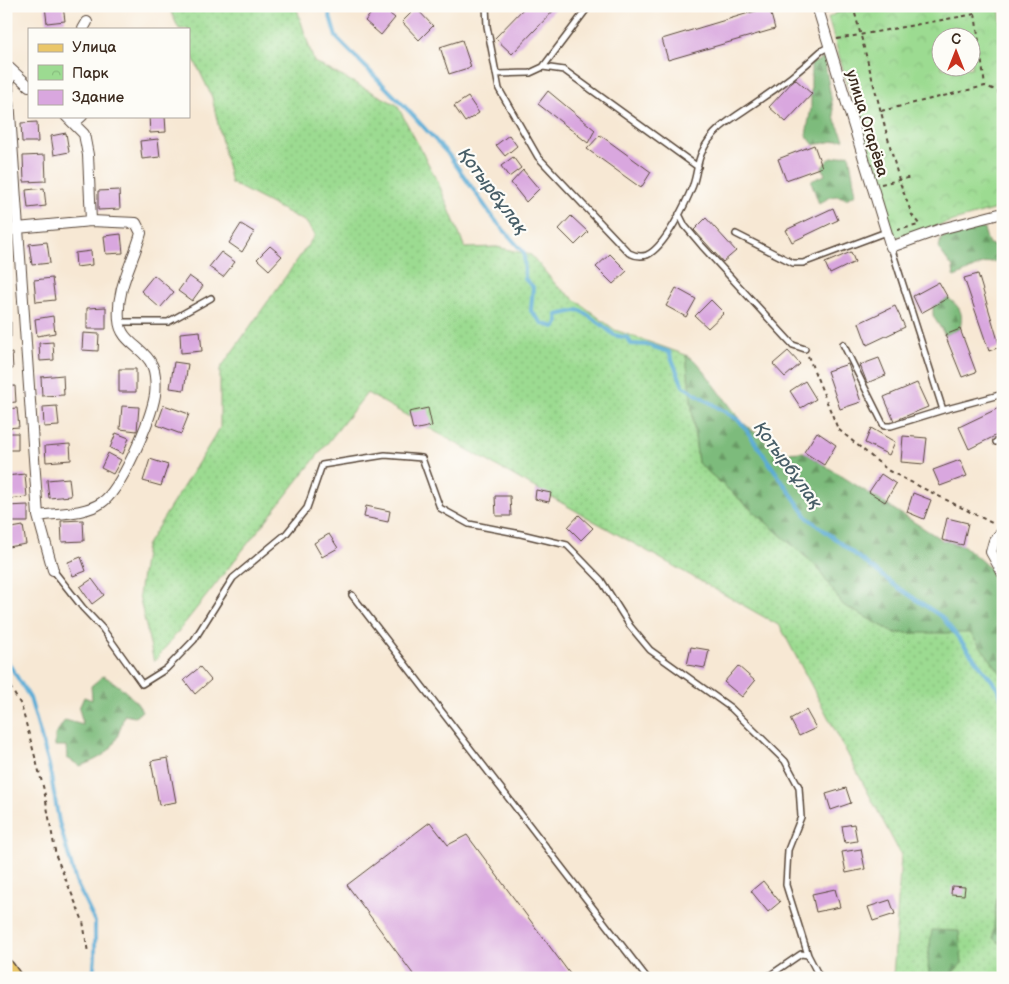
<svg xmlns="http://www.w3.org/2000/svg" width="1009" height="984" font-family="'Balsamiq Sans',sans-serif">
<style>
.grass{fill:url(#grass-dots);stroke:#6c8258}
.forest{fill:url(#forest-firs);stroke:#5c724c}
.park{fill:url(#park-crowns);stroke:#6c8258;fill-rule:evenodd}
.lines{fill:none;stroke-linecap:round;stroke-linejoin:round}
.stream{stroke:#5bacd5;stroke-width:4}
.building{fill:#d9a7df}
.lane-casing{stroke:#574639;stroke-width:8}
.street-casing{stroke:#574639;stroke-width:12}
.primary-casing{stroke:#574639;stroke-width:19}
.path{stroke:#574639;stroke-width:2;stroke-dasharray:4 4;stroke-linecap:butt}
.lane{stroke:#fff;stroke-width:5}
.street{stroke:#fff;stroke-width:10}
.primary{stroke:#eac669;stroke-width:16}
.labels{text-anchor:middle;stroke-width:4.5;stroke-linejoin:round;paint-order:stroke}
.street-label{font-size:16px;fill:#3b2a1e;stroke:#fdfcf7}
.water-label{font-size:18px;font-style:italic;fill:#485e67;stroke:#fdfcf7}
</style>
<defs>
<pattern id="grass-dots" width="8" height="8" patternUnits="userSpaceOnUse" patternTransform="scale(1.25)"><rect width="8" height="8" fill="#9cdb91"/><path d="M2 2h.1M6 6h.1" fill="none" stroke="#87bc7d" stroke-width="1.8" stroke-linecap="round"/></pattern>
<pattern id="forest-firs" width="22" height="20" patternUnits="userSpaceOnUse" patternTransform="scale(1.25)"><rect width="22" height="20" fill="#7dbb7b"/><path d="M5 1l3.5 6h-7zM16 11l3.5 6h-7z" fill="#689864"/></pattern>
<pattern id="park-crowns" width="20" height="18" patternUnits="userSpaceOnUse" patternTransform="scale(1.25)"><rect width="20" height="18" fill="#9cdb91"/><path d="M2 6a3 3 0 1 1 6 0M12 15a3 3 0 1 1 6 0" fill="none" stroke="#87bc7d"/></pattern>
</defs>
<rect width="100%" height="100%" fill="#fdfcf7"/>
<filter id="ink" filterUnits="userSpaceOnUse"><feTurbulence type="fractalNoise" baseFrequency=".02" numOctaves="2"/><feDisplacementMap in="SourceGraphic" scale="10" xChannelSelector="R" yChannelSelector="G"/><feConvolveMatrix kernelMatrix="1 2 1 2 8 2 1 2 1" color-interpolation-filters="sRGB"/></filter>
<filter id="wash" filterUnits="userSpaceOnUse"><feTurbulence type="fractalNoise" baseFrequency=".0096" numOctaves="4" result="noise"/><feDisplacementMap in="SourceGraphic" scale="20" xChannelSelector="R" yChannelSelector="G"/><feGaussianBlur stdDeviation="1.12" result="paint"/><feColorMatrix in="noise" values="0 0 0 0 0 0 0 0 0 0 0 0 0 0 0 0 0 1.4 0 .05"/><feComposite in="paint" operator="in"/></filter>
<g filter="url(#wash)">
<rect width="100%" height="100%" fill="#f7e8d4"/>
<path class="grass" d="M168,6H296L314,62L397,105L438,182L465,248L497,247L531,255L557,286L615,330L686,355L698,463L815,565L844,605L895,633L970,632L1003,676V838L993,938L1003,946V978H893L901,855L780,626L367,393L154,662L139,595L146,546L220,428V369L315,235L306,222L231,183L212,97L189,49V29H179Z"/>
<path class="forest" d="M824,58L835,120L844,139L814,145L806,135L811,108V64Z
M849,154L856,194L846,199C836,193 829,197 819,204L811,181L825,175L822,167L829,159Z
M974,225L984,229L988,243L1003,250V261C979,261 974,270 954,277L953,268L939,249L941,238Z
M948,298C962,308 963,314 960,329L945,335L933,316V306Z
M686,355L698,363L742,422L781,453L804,452L942,540L963,545L992,570L1003,589V676L970,633H895L843,605L815,565L698,463Z
M103,676C115,681 137,700 142,711L135,717L124,715C116,746 111,755 80,766L67,758L66,746H55V735L65,720L83,725L79,708L84,697L92,700L91,686Z
M1003,840V946L993,938Z
M932,930L959,931L962,963L948,978H929L928,958Z"/>
<path class="park" d="M885,6H999L1003,41V207L893,238L828,18L836,13ZM942,38H972V68H942Z"/>
<g class="lines">
<path class="stream" d="M327,6L336,37L409,111L448,154L495,220L524,253L525,279L533,287L531,311L543,324L555,327L558,323L557,315L580,310L601,324L614,335L628,338L631,344L648,345L669,352L683,386L740,421L808,518L893,584L942,617L997,687L1003,701
M6,659L30,698L49,765L59,822L76,882L95,922V955L93,978"/>
</g>
<g id="blocks">
<path class="building" d="M45,6H63L65,21L47,23Z
M377,6H380L395,18L381,35L365,21Z
M526,6H558L512,54L495,38Z
M769,7L775,29L668,60L662,39Z
M416,8L433,26L419,40L402,22Z
M462,40L471,67L449,74L440,47Z
M795,79L812,94L786,122L769,107Z
M548,91L595,130L588,143L538,104Z
M468,97L479,113L465,122L454,106Z
M149,116H165L166,132L150,133Z
M37,122L38,142H22L21,123Z
M66,133L69,152L54,155L51,136Z
M509,135L517,146L505,156L496,145Z
M600,135L651,172L641,188L587,149Z
M158,139L160,157L142,159L140,141Z
M814,145L822,167L786,180L778,159Z
M45,155L46,181L24,182L23,156Z
M513,157L521,168L509,177L501,166Z
M523,170L539,189L526,202L511,183Z
M44,188L46,206L28,208L26,190Z
M119,190L120,209L98,210V191Z
M833,208L838,220L792,242L786,230Z
M571,216L588,232L575,245L559,229Z
M706,218L736,251L723,262L694,230Z
M241,224L254,232L242,252L229,243Z
M121,234L123,253L106,254L104,236Z
M47,242L50,263L32,265L29,244Z
M270,246L282,256L269,270L257,259Z
M91,251L92,265L76,267L75,253Z
M221,252L235,262L223,277L209,267Z
M851,252L855,262L830,274L825,263Z
M610,254L627,271L613,284L596,267Z
M978,274L1000,347L989,351L964,278Z
M154,275L174,292L160,308L141,291Z
M189,276L203,286L192,301L178,291Z
M52,278L55,300L36,302L34,280Z
M939,282L948,298L921,313L913,296Z
M676,288L696,299L686,317L666,306Z
M711,300L724,313L708,328L695,316Z
M895,306L905,327L867,345L859,323Z
M106,307V329H87V308Z
M53,316L55,333L37,336L35,319Z
M6,322H11V337H6Z
M960,329L976,372L962,377L945,335Z
M200,331L202,351L181,353L180,333Z
M83,333L99,334L98,351L82,350Z
M53,342L54,360L40,361L39,343Z
M788,351L800,364L785,377L773,364Z
M6,353H12L13,369H6Z
M879,358L886,375L867,383L860,365Z
M174,362L188,364L184,390L170,388Z
M848,364L861,402L840,409L827,371Z
M119,369H136V392H119Z
M63,375L64,395L42,396L41,377Z
M805,381L816,399L801,408L790,391Z
M917,383L928,407L894,421L884,397Z
M6,386H15L16,402L6,403Z
M164,405L189,414L181,434L157,425Z
M57,406L59,426L44,427L43,407Z
M122,406L139,407L137,431L120,429Z
M1003,406V432L969,449L959,427Z
M17,408L19,427L6,428V409Z
M428,408L432,426L413,430L409,412Z
M871,428L895,442L889,455L865,443Z
M817,432L836,445L824,465L804,452Z
M6,433H18V450H6Z
M116,433L129,438L123,454L110,448Z
M903,436L927,438L924,464L901,462Z
M70,444L71,460L46,462L45,446Z
M108,453L121,460L113,474L101,468Z
M150,459L168,465L161,486L143,481Z
M960,460L967,476L940,486L933,470Z
M25,474L27,497L6,499V476Z
M881,474L896,484L885,502L869,492Z
M69,478L71,496L49,498L47,480Z
M536,490L551,493L549,502L535,499Z
M913,493L931,500L924,519L907,512Z
M495,496H510L511,516H496Z
M28,505V522H6V506Z
M366,506L390,511L388,522L364,517Z
M579,515L593,528L581,540L568,527Z
M947,518L968,523L963,545L942,540Z
M83,520L84,541L62,542L61,521Z
M23,526L26,544L8,547L6,529Z
M329,534L338,548L322,557L314,543Z
M81,557L86,571L73,576L68,562Z
M92,579L104,595L92,604L80,587Z
M691,647L709,650L705,668L687,665Z
M738,666L755,681L742,697L724,682Z
M200,667L211,680L195,694L184,680Z
M806,710L816,728L799,736L790,719Z
M168,758L176,802L159,805L151,761Z
M846,788L851,803L831,810L826,794Z
M430,822L448,845L467,835L573,978H416L347,885Z
M854,824L857,841L845,843L842,826Z
M861,849L865,869L846,873L842,852Z
M763,881L780,902L768,912L751,891Z
M952,886L965,887L964,895L951,894Z
M835,889L840,907L816,912L812,894Z
M890,900L895,914L873,921L868,907Z
M922,975V978H903V976Z"/>
</g>
</g>
<g filter="url(#ink)">
<use href="#blocks" fill-opacity="0" stroke="#574639" stroke-width="1"/>
<g class="lines">
<g class="lane-casing">
<path id="lane" d="M486,6L487,26L499,89L538,157L629,253C635,256 641,257 647,255C665,247 686,203 693,185C697,174 697,162 702,152C713,127 737,116 758,101C779,87 802,69 821,51L830,46
M819,10L840,6
M543,67L564,70L698,167
M496,74L530,73L543,67L589,6
M679,214L685,226L702,246L793,345L805,349
M736,234L793,263H803L886,232
M119,322H168L211,298
M843,344L884,426H891L943,410L891,247
M943,410L1003,394
M996,442L1003,440
M53,570L83,608L102,628L142,684L166,669L194,640L233,578L286,534L307,508L322,465L385,455L422,458L440,508L469,524L521,534L567,545L601,580L630,626L650,650L731,708L785,761L799,787L801,817L788,850L786,885L808,955
M352,595L647,978
M766,978L801,954L808,955L820,978"/>
</g>
<g class="street-casing">
<path id="street" d="M817,6L891,247L941,229L1003,213
M83,29L87,22
M6,65L29,86
M12,71L8,85L38,516L53,570
M66,116L84,134L88,155L91,221
M74,123L82,116
M6,232L17,228L91,221L136,223L141,233C133,263 116,288 119,320C120,342 145,348 152,365C156,373 156,387 155,395C151,419 121,491 101,503C85,514 57,513 38,516
M1003,531L994,541L991,552L1003,574"/>
</g>
<g class="primary-casing">
<path id="primary" d="M6,968L13,978"/>
</g>
<path class="path" d="M853,6L899,180L912,215L919,224
M974,6L985,86
M837,39L975,14
M881,111L985,86L998,91L1003,116
M881,184L912,177
M897,230L919,225
M808,356L838,429L889,471L994,524
M6,680L21,705L44,790L56,856L83,921L88,953"/>
<use href="#lane" class="lane"/>
<use href="#street" class="street"/>
<use href="#primary" class="primary"/>
</g>
</g>
<g class="labels">
<g class="street-label">
<text transform="translate(868 123) rotate(73)" y="6">улица Огарёва</text>
</g>
<g class="water-label">
<text transform="translate(493 191) rotate(53)" y="6">Қотырбұлақ</text>
<text transform="translate(788 465) rotate(54)" y="6">Қотырбұлақ</text>
</g>
</g>
<rect width="1009" height="984" fill="none" stroke="#fdfcf7" stroke-width="25"/>
<rect x="28" y="28" width="162" height="90" fill="#fdfcf7" stroke="#afa8a0"/>
<rect x="38" y="44" width="25" height="8" fill="#eac669" stroke="#afa8a0"/>
<text x="72" y="52" font-size="15" fill="#3b2a1e">Улица</text>
<rect x="38" y="65" width="25" height="15" fill="url(#park-crowns)" stroke="#afa8a0"/>
<text x="72" y="78" font-size="15" fill="#3b2a1e">Парк</text>
<rect x="38" y="90" width="25" height="15" fill="#d9a7df" stroke="#afa8a0"/>
<text x="72" y="102" font-size="15" fill="#3b2a1e">Здание</text>
<g transform="translate(956 52)"><circle r="24" fill="#fdfcf7" stroke="#afa8a0"/>
<path d="M0-4L9 19L0 12L-9 19Z" fill="#c8321e"/>
<text y="-8" font-size="14" font-weight="bold" text-anchor="middle" fill="#3b2a1e">С</text>
</g>
</svg>
